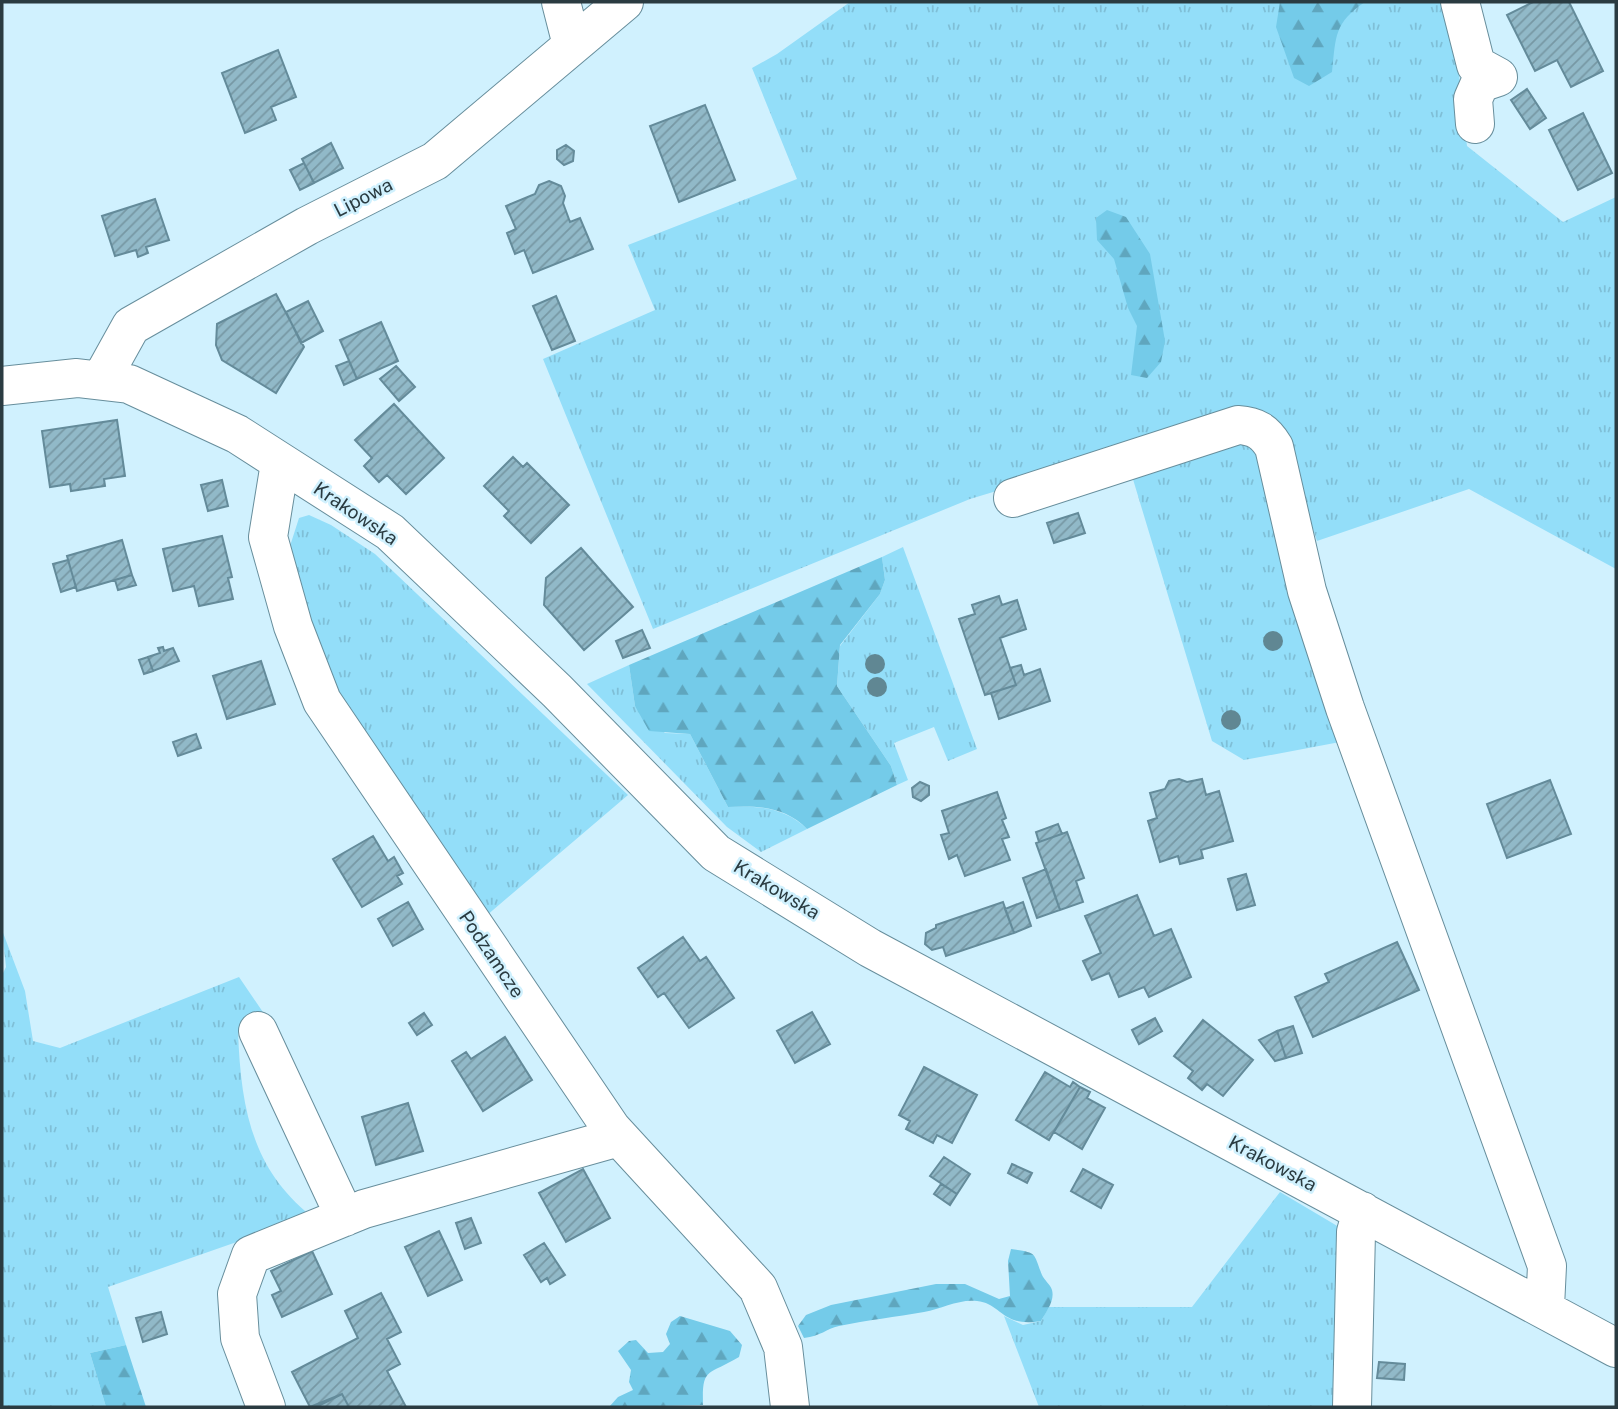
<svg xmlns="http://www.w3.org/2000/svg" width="1618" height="1409" font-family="'Public Sans',sans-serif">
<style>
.grass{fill:url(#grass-tufts)}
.forest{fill:url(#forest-firs)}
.building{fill:url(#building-hatch);stroke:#648b9a;stroke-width:2}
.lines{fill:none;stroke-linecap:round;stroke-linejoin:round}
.minor-casing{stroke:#678e9c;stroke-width:40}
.minor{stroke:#fff;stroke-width:38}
.tree{fill:#608793}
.labels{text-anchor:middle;stroke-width:5;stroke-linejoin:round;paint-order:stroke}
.street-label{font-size:19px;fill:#2a3b41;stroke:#d0f1fe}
</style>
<defs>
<pattern id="grass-tufts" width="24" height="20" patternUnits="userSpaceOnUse" patternTransform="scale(1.75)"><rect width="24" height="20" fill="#93def9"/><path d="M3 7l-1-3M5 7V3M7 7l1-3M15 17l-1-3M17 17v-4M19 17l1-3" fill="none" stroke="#7fbfd7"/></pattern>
<pattern id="forest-firs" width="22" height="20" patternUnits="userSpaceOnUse" patternTransform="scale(1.75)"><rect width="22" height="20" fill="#74cbe9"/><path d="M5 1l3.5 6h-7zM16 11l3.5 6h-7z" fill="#5fa6be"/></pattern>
<pattern id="building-hatch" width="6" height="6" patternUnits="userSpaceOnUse" patternTransform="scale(1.75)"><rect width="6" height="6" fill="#91b9c8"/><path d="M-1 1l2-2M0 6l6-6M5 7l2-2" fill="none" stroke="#7798a4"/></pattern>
</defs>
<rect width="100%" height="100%" fill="#d0f1fe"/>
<path class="grass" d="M850,2H1451L1467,146L1563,222L1616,197V569L1469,489L1317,541L1280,429L1249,414L970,499L653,629L543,359L655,310L628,245L797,179L752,68L777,54Z
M1254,436L1340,742L1244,760L1212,741L1132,476Z
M309,515L331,525L375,554L628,795L486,916L323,670L290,546L299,518Z
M903,547L977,749L948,761L934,727L894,743L908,780L897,785L891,766L837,686L840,646L880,594L885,580L882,557Z
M629,665L635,706L665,733L690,734L728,807C757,805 786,808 807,829L761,852L727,827L587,684Z
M2,930L25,991L33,1041L60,1048L239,977L269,1021L238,1032C241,1106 251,1168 311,1216L108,1287L126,1345L90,1353L106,1407H2V975L6,967Z
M1280,1192L1339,1227L1341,1407H1039L1004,1316L1023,1325L1041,1321L1049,1307H1192Z"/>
<path class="forest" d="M1280,2H1365C1334,23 1336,36 1332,72L1309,86L1294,78L1276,27Z
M1107,210L1126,217L1150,254L1165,341L1161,362L1147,378L1131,375L1137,326L1128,308L1114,259L1097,240L1096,218Z
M882,557L885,580L880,594L840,645L837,686L891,766L897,785L807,829C786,807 757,805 728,807L690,734L649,731L635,706L629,665Z
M1011,1249C1038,1253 1033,1252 1042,1275C1044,1280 1050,1284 1052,1290C1055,1301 1046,1312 1041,1321C1002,1328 1001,1303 977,1301C958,1299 942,1309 924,1312C896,1317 867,1320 839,1326C826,1329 821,1336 804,1338L798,1326L806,1315L831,1305L936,1284H965L999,1299L1010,1296L1008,1261Z
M680,1316L730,1331L742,1345L739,1357C707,1376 702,1367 703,1405L609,1407L618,1397L633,1390L629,1382L631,1370L618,1351L629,1341L636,1340L648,1353L663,1352L670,1344L666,1334L671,1322Z
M126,1345L146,1407H106L90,1353Z"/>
<path class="building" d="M1533,2H1569L1603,71L1571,87L1557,60L1535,71L1507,15Z
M278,50L296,97L271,107L276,120L245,133L222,73Z
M1527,89L1546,118L1530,129L1511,100Z
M705,105L735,180L679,202L650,126Z
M1583,113L1612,173L1578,190L1549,130Z
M331,143L343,168L314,183L302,159Z
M566,145L574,151L573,161L564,165L557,159V150Z
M304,163L314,183L300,190L290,170Z
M549,181L561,186L565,196L563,203L570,222L580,218L593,249L533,273L524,250L515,254L507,233L516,229L506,206L535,194L539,185Z
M155,199L169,240L146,247L148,253L138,257L136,250L115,256L102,216Z
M276,294L304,347L276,393L222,360L216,345L217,324Z
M556,296L575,341L552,350L533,306Z
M308,301L323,331L301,343L286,312Z
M381,322L398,361L357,379L340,340Z
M349,361L357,379L344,385L336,366Z
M396,366L415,387L399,401L380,379Z
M394,404L444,458L406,494L387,475L379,482L364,466L372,458L355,440Z
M117,420L125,476L104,479L105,486L71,491L70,484L50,487L42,431Z
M513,457L523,467L527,463L569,505L531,543L504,516L509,511L484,486Z
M222,480L228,506L208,511L201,485Z
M1078,513L1085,533L1054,543L1047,523Z
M222,536L232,577L228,578L233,599L199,606L194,586L173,591L163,549Z
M122,540L132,575L77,591L67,556Z
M581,548L633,607L584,650L544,605L546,578Z
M68,560L76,587L61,592L53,564Z
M132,575L136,585L118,590L115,580Z
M999,596L1002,605L1017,600L1026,629L1000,638L1016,685L985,695L959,619L975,614L972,605Z
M642,630L650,648L623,658L616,641Z
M163,647L164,651L173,648L179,661L153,671L148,657L160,653L158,648Z
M148,657L153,671L144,674L139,660Z
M261,661L275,704L227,719L213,676Z
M1021,665L1024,675L1040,669L1050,701L999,719L991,693L1016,685L1010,668Z
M196,734L201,748L178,756L173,742Z
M1179,779L1187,782L1202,779L1206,795L1219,791L1233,841L1201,850L1203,858L1180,864L1178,856L1160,862L1148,821L1157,818L1150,793L1165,789L1169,781Z
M1550,780L1571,834L1507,858L1487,804Z
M920,782L929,786V795L921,801L913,797L912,788Z
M997,792L1006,818L1002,820L1009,837L1002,839L1010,860L965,876L957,855L949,859L941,835L949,833L942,811Z
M1058,824L1062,834L1039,842L1036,832Z
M1067,832L1084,878L1076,881L1083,902L1060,910L1036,843Z
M373,836L388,861L394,857L403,873L397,876L402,884L362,907L333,859Z
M1046,869L1060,910L1037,918L1023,878Z
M1246,874L1255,905L1237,910L1228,879Z
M1137,895L1154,936L1171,929L1191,977L1149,997L1144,987L1119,997L1109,973L1092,980L1083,961L1101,953L1085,916Z
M408,902L423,929L393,946L378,919Z
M1003,902L1014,933L946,956L943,947L932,950L925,944L926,933L936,928V925Z
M1023,902L1031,926L1014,933L1005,909Z
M683,937L700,961L706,957L734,998L689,1028L664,993L658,997L638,968Z
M1397,942L1419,990L1313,1037L1295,997L1329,982L1325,974Z
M812,1012L830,1044L795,1063L777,1031Z
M424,1013L432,1025L417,1035L409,1023Z
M1155,1018L1162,1031L1139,1044L1132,1030Z
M1203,1020L1253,1060L1223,1096L1207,1084L1202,1090L1188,1078L1193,1071L1174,1056Z
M1293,1026L1302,1053L1286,1058L1277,1031Z
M1277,1031L1286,1058L1275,1061L1259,1040Z
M505,1037L532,1080L483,1111L452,1061L466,1052L471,1059Z
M924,1067L977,1095L952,1143L937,1135L933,1143L906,1129L910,1121L899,1115Z
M1045,1072L1070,1087L1073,1082L1080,1087L1049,1140L1016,1120Z
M1080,1087L1090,1092L1087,1098L1105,1108L1082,1149L1054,1132Z
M408,1103L423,1151L376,1165L362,1117Z
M944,1157L970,1174L957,1194L930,1176Z
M1012,1164L1032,1173L1027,1183L1008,1173Z
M583,1169L610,1218L566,1242L539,1193Z
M1083,1169L1113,1185L1101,1208L1071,1191Z
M941,1184L957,1194L950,1205L934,1194Z
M471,1218L481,1243L465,1249L456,1223Z
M439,1231L462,1280L428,1296L405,1247Z
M544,1243L565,1275L550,1284L547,1278L541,1282L524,1255Z
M312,1251L332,1294L282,1317L272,1295L281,1291L271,1271Z
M381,1293L401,1332L387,1339L400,1364L387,1371L406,1407H349L342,1394L310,1407L292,1372L358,1338L345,1311Z
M161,1312L167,1334L143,1342L136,1318Z
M1379,1362L1405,1364L1404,1380L1377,1378Z
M342,1394L349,1407H316Z"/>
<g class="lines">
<g class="minor-casing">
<path id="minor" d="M561,2L572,45
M1460,2L1476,65L1498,77L1480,83L1473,99L1475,124
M101,380L131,326L307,226L435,161L624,2
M2,386L77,378L129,384L237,434L390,532L557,691L716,853L870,948L1616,1348
M280,463L268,537L293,626L322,701L611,1128L758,1288L783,1347L790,1407
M1013,498L1238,425C1256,426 1265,432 1274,447L1307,591L1345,708L1547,1266L1545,1307
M258,1031L345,1217
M266,1407L240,1338L237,1294L251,1255L364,1209L619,1137
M1352,1407L1356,1232L1362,1211"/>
</g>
<use href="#minor" class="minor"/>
</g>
<g class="tree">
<circle cx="1273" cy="641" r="10"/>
<circle cx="875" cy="664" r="10"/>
<circle cx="877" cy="687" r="10"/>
<circle cx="1231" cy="720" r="10"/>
</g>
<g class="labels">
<g class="street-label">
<text transform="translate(363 197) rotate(-27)" y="7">Lipowa</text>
<text transform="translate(356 513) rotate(34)" y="7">Krakowska</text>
<text transform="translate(777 889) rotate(31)" y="7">Krakowska</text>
<text transform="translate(492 954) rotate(56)" y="7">Podzamcze</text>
<text transform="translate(1273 1163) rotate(28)" y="7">Krakowska</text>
</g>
</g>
<rect width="1618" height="1409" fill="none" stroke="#2a3b41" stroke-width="7"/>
</svg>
